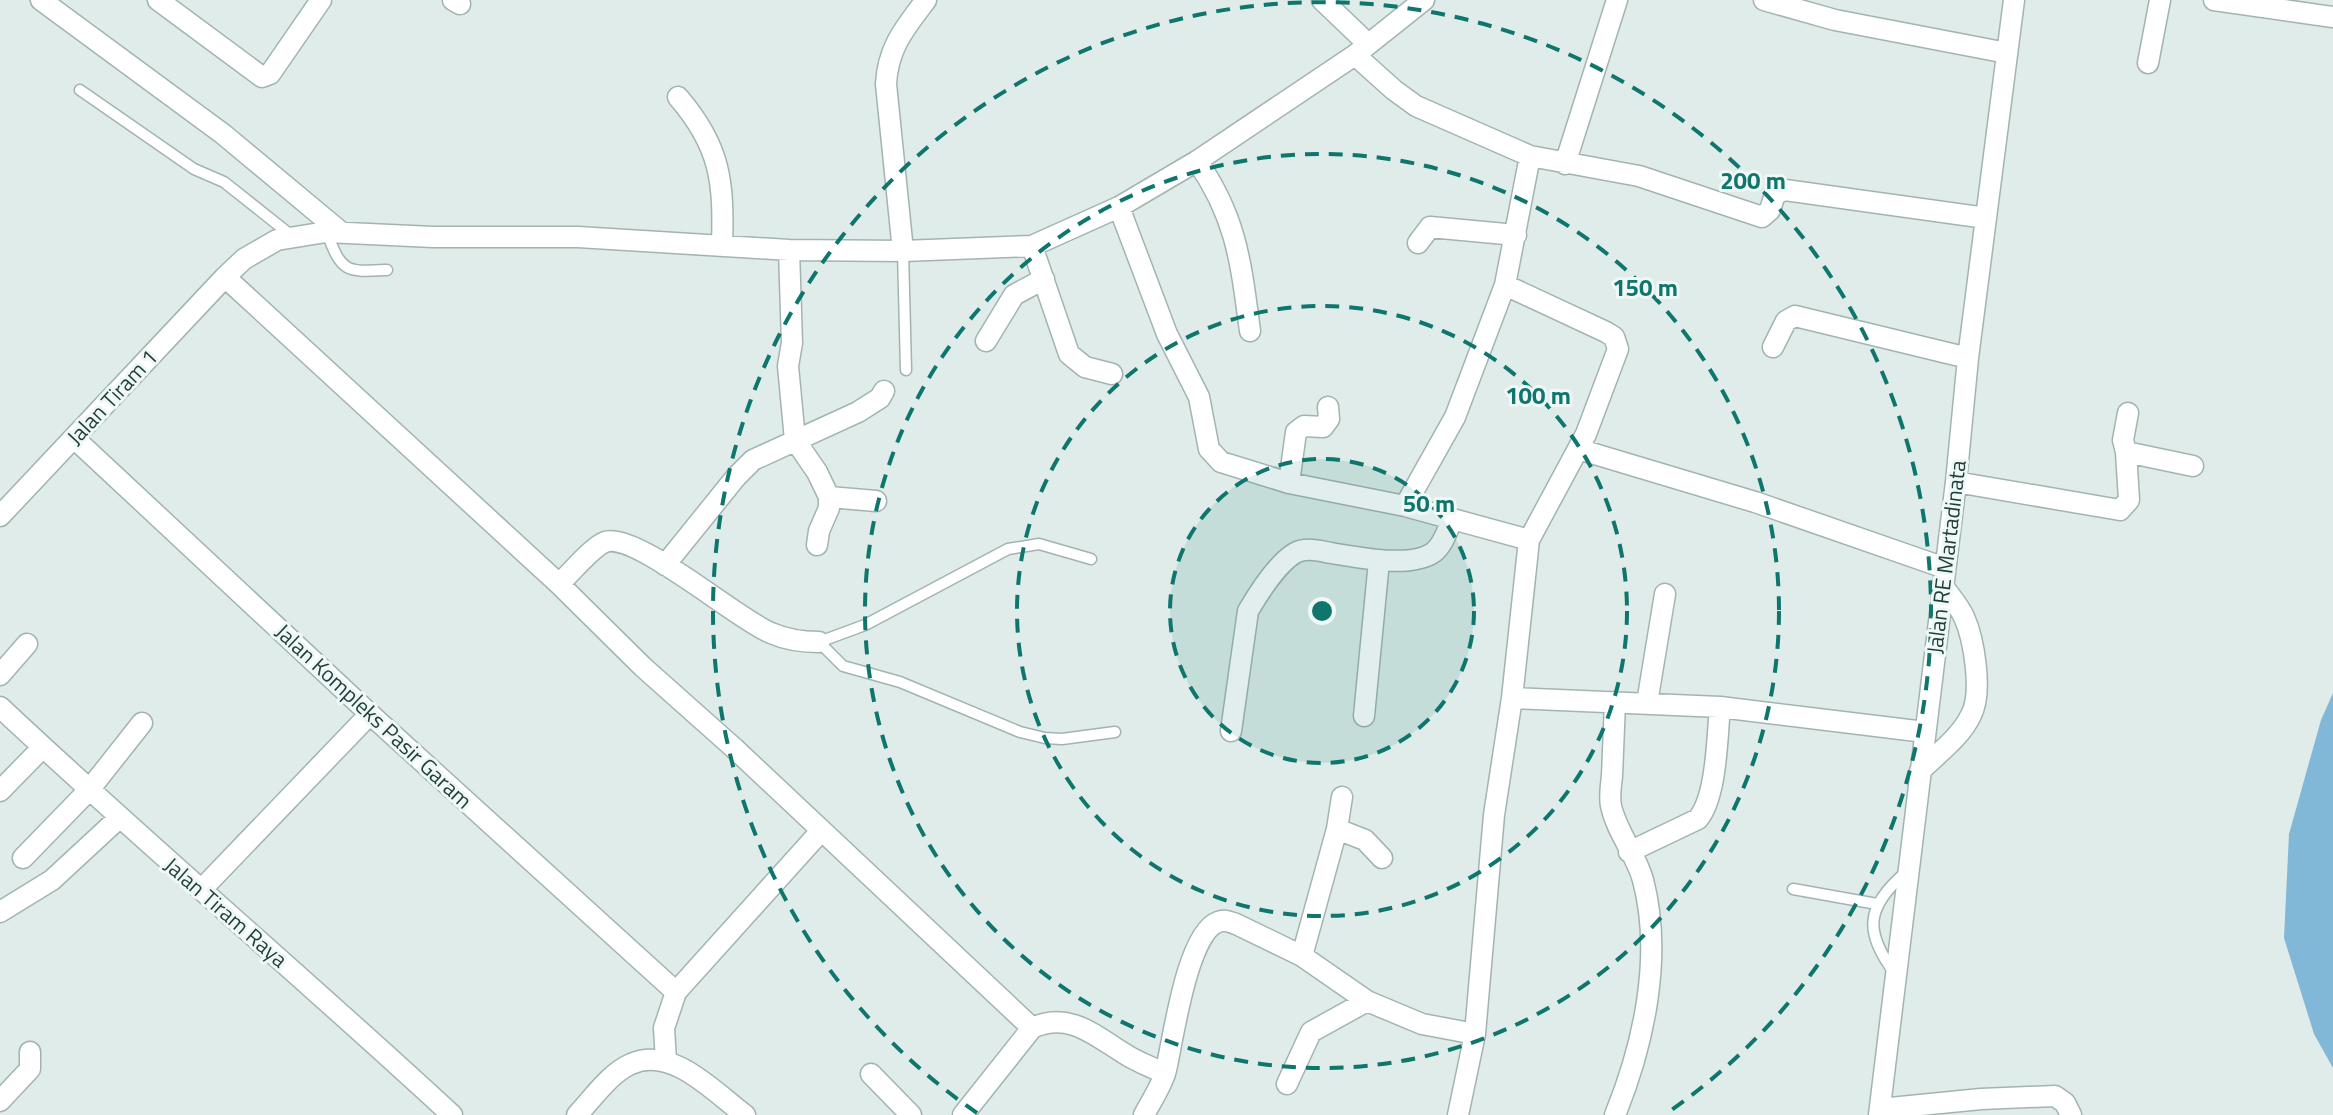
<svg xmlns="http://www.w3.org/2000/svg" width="2333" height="1115" font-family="'Titillium Web',sans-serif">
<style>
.water{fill:#82b8d7}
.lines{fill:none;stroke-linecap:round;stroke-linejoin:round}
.service-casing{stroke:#a2b4b2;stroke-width:13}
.minor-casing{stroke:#a2b4b2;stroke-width:23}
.service{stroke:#fff;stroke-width:10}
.minor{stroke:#fff;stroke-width:20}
.ring{fill:none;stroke:#0f766e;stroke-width:4;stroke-dasharray:14 10}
.labels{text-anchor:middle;stroke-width:6;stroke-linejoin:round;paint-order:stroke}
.street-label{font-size:22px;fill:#1f3e3c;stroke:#f0f8f6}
.centre{fill:#0f766e;stroke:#f0f8f6;stroke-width:4}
.ring-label{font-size:24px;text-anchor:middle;font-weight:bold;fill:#0f766e;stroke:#f0f8f6;stroke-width:6;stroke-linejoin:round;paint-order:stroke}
</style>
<rect width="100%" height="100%" fill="#dfece9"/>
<path class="water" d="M2333,693V1068L2314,1034L2284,938L2289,834L2321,720Z"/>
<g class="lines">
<g class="service-casing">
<path id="service" d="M80,90L194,169L224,182L292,236
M327,233C342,273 346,272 387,270
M903,251L906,370
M1091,559L1039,544L1008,549L865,625L819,642L843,666L900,682L1020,732L1045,738L1062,739L1115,732
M1793,889L1877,904
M1895,974C1864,931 1865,908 1906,872"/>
</g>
<g class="minor-casing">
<path id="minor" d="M41,0L223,134L342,233
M158,0L262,77L270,74L321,0
M453,0L460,4
M1322,0L1367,43
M1764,0L1835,20L2007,53
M2214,0L2333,17
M1355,55L1394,90L1416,106L1530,156L1639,176L1762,217L1770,210L1775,194L1785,190L1986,218
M2148,63L2160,0
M678,97C721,147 724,182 722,246
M1197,161C1237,218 1241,264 1250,331
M1565,164L1617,0
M1119,207L1167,334L1199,397L1209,449L1221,462L1289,483L1405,506L1529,540
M1418,243L1430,227L1516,235
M1032,246L1069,354L1085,367L1112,374
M789,250L792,343L788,366L795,440L817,472L829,497V508L819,531L817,545
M903,251L886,84C888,47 905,28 926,0
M225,277L559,584L643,667L734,748L1032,1028
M986,341L1014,295L1044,279
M1773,347L1786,321L1795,316L1968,358
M74,438L370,714L676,992
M1578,449L1755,502L1945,568
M2126,452L2193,466
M1956,482L2120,510L2129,500L2126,452L2123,440L2128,413
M1289,483L1296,432L1304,426L1323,427L1329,419L1328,407
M829,497L876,501
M1405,506L1455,417L1505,285
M0,516L225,277L244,259L277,240L326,232L433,237H578L789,250L903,251L1032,246L1119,207L1197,161L1355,55L1424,0
M665,565L736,477L753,460L858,412L880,398L884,391
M559,584C570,574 592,547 605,542C635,531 738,620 771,633C787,640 802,642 819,642
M0,675L27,644
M1512,698L1720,707L1925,732
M1647,703L1665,594
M0,707C148,846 303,977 452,1115
M1364,716L1379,561
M1231,731L1248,611C1258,594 1278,563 1295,553C1306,547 1319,551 1331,553C1357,557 1411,569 1434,552C1443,545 1447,531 1452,520
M1920,771C1937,754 1961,737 1971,715C1983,693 1974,639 1964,617C1959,606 1950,596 1943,586
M0,791L43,747
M1337,829L1365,840L1382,858
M1629,852L1698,819C1717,796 1717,737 1720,707
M23,858L89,790L142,723
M201,890L370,714
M0,912L52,880L119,818
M1302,956L1337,829L1342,797
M666,1061L664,1028L676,992L821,831
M871,1074L911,1115
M1287,1084L1311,1032L1367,1001
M0,1101L30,1069V1052
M1880,1109L1981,1099L2055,1096L2065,1103L2071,1115
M577,1115C593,1098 610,1073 631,1064C672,1045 715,1093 745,1115
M963,1115L1032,1028C1069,1011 1094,1035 1125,1054C1137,1062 1152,1067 1165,1074
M1144,1115C1151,1101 1162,1086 1166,1070C1173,1040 1187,933 1218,922C1225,919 1230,922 1236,924L1302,956L1367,1001L1422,1024L1475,1034
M1458,1115L1475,1034L1494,815L1512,698L1529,540L1586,434L1618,349L1614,337L1606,332L1505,285L1530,156
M1615,1115C1644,1044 1663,956 1643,880C1636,854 1617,833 1611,806C1609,797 1611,785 1612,776C1613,751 1614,726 1615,702
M1879,1115L1956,482L1968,358L2014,0"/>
</g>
<use href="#service" class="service"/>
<use href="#minor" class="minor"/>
</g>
<circle cx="1322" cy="611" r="152" fill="#0f766e" fill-opacity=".12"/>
<g class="ring">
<circle cx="1322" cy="611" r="152"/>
<circle cx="1322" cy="611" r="305"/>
<circle cx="1322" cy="611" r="457"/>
<path d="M977 1113A609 609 0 1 1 1667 1113"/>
</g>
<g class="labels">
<g class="street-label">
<text transform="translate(112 397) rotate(-47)" y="8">Jalan Tiram 1</text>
<text transform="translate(1946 557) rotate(-83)" y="8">Jalan RE Martadinata</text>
<text transform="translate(374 716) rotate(43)" y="8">Jalan Kompleks Pasir Garam</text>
<text transform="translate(226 912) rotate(41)" y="8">Jalan Tiram Raya</text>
</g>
</g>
<circle cx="1322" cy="611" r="12" class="centre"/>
<g class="ring-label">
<text x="1753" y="189">200 m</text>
<text x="1645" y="296">150 m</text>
<text x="1538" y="404">100 m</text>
<text x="1429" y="512">50 m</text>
</g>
</svg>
